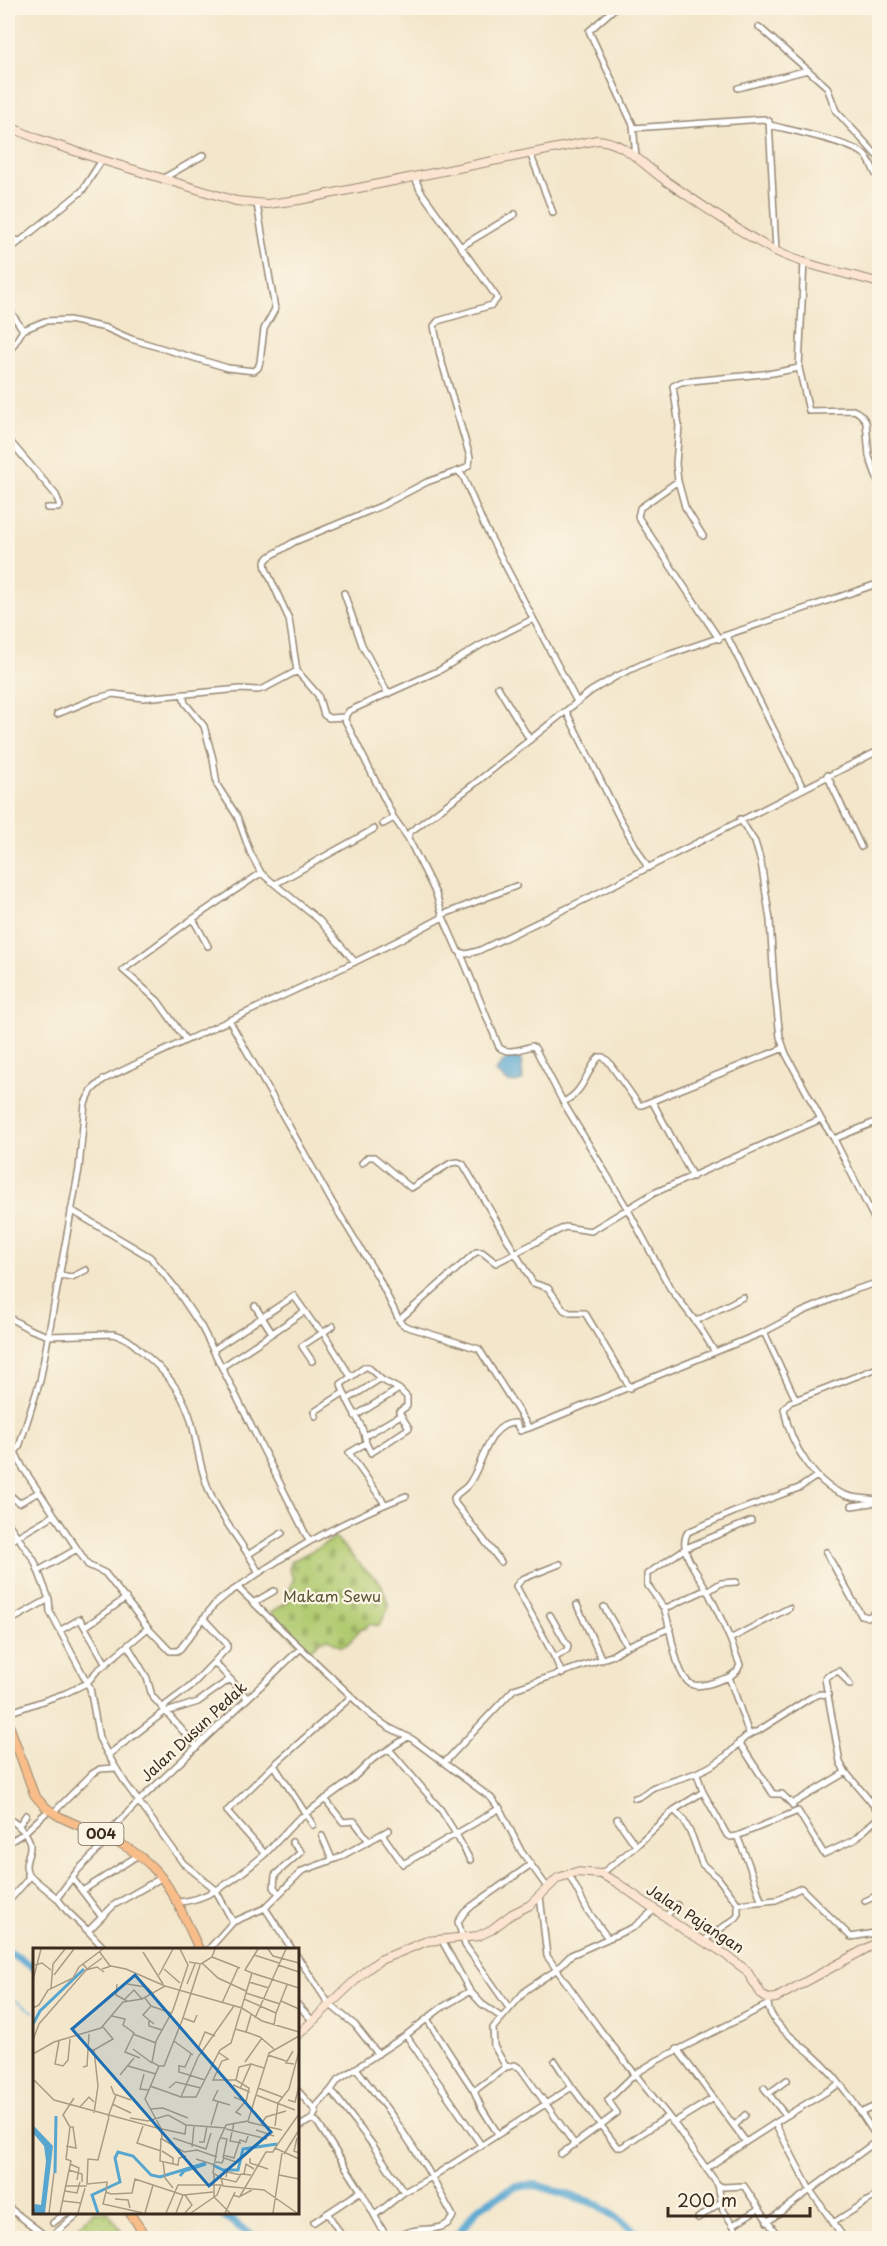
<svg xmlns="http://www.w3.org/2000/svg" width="887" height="2246" font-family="'Playpen Sans',sans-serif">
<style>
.cemetery{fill:url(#cemetery-stones);stroke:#767a48;stroke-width:1.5}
.park{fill:url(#park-dots);stroke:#767a48;stroke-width:1.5}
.water{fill:#56a6d0;stroke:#486877;stroke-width:1.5}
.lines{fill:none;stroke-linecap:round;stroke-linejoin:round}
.stream{stroke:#56a6d0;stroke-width:1.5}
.river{stroke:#56a6d0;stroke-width:8}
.street-casing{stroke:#978874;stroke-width:8}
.secondary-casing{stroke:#978874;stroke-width:10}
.primary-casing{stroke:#978874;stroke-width:10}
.street{stroke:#fff;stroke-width:5}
.secondary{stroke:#fce5d0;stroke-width:8}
.primary{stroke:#f8bd89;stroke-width:8}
.labels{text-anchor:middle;stroke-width:4.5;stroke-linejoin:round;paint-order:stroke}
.shield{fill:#fcf5e5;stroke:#75675a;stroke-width:1.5}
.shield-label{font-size:14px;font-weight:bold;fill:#3b2a1e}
.park-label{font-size:15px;fill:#585233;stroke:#fcf5e5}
.street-label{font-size:15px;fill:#3b2a1e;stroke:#fcf5e5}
.inset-river{fill:none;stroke:#56a6d0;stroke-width:3}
.inset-road{fill:none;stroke:#a99b85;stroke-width:1.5}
.view{fill:#1f6fb2;fill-opacity:0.15;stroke:#1f6fb2;stroke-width:3}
.inset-edge{fill:none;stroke:#3b2a1e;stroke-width:3}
</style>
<defs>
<pattern id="cemetery-stones" width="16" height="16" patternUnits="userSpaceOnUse" patternTransform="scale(1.5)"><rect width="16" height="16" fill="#b1cb71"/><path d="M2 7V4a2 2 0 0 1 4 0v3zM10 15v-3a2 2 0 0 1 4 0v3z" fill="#99ae61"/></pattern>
<pattern id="park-dots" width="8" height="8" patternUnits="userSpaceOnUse" patternTransform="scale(1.5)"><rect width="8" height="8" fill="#b1cb71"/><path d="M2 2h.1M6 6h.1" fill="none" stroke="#99ae61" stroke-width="1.8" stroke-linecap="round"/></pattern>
</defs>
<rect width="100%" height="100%" fill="#fcf5e5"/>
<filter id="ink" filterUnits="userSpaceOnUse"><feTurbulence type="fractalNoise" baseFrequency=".0167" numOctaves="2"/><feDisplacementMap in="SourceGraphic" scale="12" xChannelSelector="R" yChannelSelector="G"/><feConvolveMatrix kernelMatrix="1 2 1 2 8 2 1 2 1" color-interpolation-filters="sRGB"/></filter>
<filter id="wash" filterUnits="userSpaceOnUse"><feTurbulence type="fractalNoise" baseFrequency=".008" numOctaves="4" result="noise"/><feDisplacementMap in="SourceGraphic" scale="24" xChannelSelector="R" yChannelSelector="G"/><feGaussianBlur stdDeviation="1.35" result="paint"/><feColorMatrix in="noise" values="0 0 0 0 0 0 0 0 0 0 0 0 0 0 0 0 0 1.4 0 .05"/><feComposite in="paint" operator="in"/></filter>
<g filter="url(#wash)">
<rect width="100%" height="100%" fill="#f3e6ca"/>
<path class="cemetery" d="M336,1538L361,1566L381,1583L389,1607L379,1626L369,1624L366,1628L360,1629C349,1643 345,1654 329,1639L321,1640L308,1653L274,1620L271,1613L290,1600V1585L294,1580L289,1569L292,1561Z"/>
<path class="park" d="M94,2212H108L127,2238H68L67,2237Z"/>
<path class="water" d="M511,1054L521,1060L523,1080C511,1087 504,1080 495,1071Z"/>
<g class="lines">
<path class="stream" d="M8,1754L14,1750
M8,1996L34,2012"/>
<path class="river" d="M8,1952L34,1967
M219,2212L255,2238
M456,2238L458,2234L479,2207L517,2186L536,2185L597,2204L644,2238"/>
</g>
</g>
<g filter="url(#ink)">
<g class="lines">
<g class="street-casing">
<path id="street" d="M615,8L589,31L633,125L636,157
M759,27L827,87L836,111L880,159
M738,88L808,70
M770,125C789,130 855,143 866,156C872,163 874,174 880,181
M633,128L764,119L769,121L776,251
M530,153L553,213
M162,179L204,155
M8,239L20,241
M462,246L515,214
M8,251L82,191L102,160
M8,308L23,330L45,321L69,320L106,328L131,339L228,368L254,371L258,368L260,362L264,329L275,309L257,204
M8,354L23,330
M799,368L809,411L853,410C859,412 863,416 866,422L869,456L880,486
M8,439L56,495L60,506L58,508H47
M458,471L463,476L483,523L577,702
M678,481L640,508L638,517L719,639
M703,536L685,507L678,481L676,464L679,426L673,386L681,382L773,373L799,368L804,261
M344,593L362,645L388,694
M727,636L803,788
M498,687L530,740
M183,694L185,703L204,726L213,759L217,785L237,816L250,852L261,873L319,920L355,962
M566,711L620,819L648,868
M57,714L94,699L113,694L143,698L240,689L258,690L265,688L297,671
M345,717L329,718L324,715L318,695L297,671L289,619L266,569L265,562L269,557L294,542L381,506L427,482L464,469L469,465L470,457L440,356L434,326L438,321L492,305L497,299L496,296L420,190L415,177
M827,775L861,847
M740,819L755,842L761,862L770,920L774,982L780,1037L786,1054L821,1119
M383,824L394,818
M408,838L394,818L345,720L346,715L349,711L440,670L481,645L533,619
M275,884L374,829
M442,915L516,886
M443,917L458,951L466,954L478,951L588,898L880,750
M193,919L208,946
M461,954L499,1047C507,1055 522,1049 532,1046L535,1048L563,1102
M229,1020L332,1202L378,1277L400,1322L405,1326L479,1349L529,1428L764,1332L802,1312L854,1290L880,1282
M185,1039L158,1001L123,970L188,922L261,873
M652,1101L693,1177
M834,1139L880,1230
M362,1163L368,1157H374L411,1188L451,1163L458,1162L463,1164L533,1283L548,1288L564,1310L570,1313H585L630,1388
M71,1210L150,1257L174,1286L202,1328L309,1541
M59,1275L72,1277L86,1270
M255,1306L272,1333
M8,1317L29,1329L48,1336L113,1334C129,1337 135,1346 147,1356C168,1374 185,1396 192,1424C198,1448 200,1471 211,1495C223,1522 245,1546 259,1573L226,1595L214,1605L180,1649L177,1651H170L148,1628L105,1573L88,1565L23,1468L15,1452
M399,1320L476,1252H482L496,1263L565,1227L591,1231L654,1193L821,1119L834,1139L880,1120
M696,1321L743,1297
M764,1332L796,1400
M216,1348L294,1296L313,1323L323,1332L351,1377
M715,1352L699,1326L670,1288L627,1208L563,1102C584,1093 586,1071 599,1057H603L608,1061L639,1105H642L784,1048
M312,1361L302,1346L333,1326
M225,1365L305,1311
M880,1367L790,1402L784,1409C790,1443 815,1489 852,1497C861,1499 870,1498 880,1501
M347,1400L380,1379
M316,1416L314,1412L343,1393
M355,1416L399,1389L407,1397V1406L399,1412L409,1428L371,1453L366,1443L349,1453L385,1504
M365,1436L401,1415
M366,1443C364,1423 346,1404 341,1384L365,1367H368L382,1380L399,1389
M12,1456L19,1447L40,1381L79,1169L85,1103L92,1090L103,1080C216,1024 332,977 443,917L436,894L408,838L410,832L473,785L591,691L617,676L647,662L880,583
M8,1493L19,1503L39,1492
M852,1506L878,1502
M8,1523L34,1560L49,1599L8,1622
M8,1542L54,1515
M826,1552L861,1615L868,1617L880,1611
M249,1554L282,1533
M501,1562L455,1503L454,1498C458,1492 464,1490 468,1485C483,1467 487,1422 516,1423L520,1431L529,1428
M38,1571L77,1549
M259,1573C305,1542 354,1516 406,1496
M238,1588L372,1716L388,1727L412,1739L491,1798L501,1811L521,1851L547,1887
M49,1599L50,1612L90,1688L99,1738L107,1753L126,1784L183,1863L215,1889L233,1922L265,1908L302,1871L338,1858L389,1830
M253,1603L274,1591
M577,1605L602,1660
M604,1607L627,1646
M664,1609L703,1591H708L721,1583L736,1582
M550,1615L568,1646L567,1650L555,1658L562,1674
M203,1618L227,1644V1648L214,1662L230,1679
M85,1627L126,1598
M61,1630L80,1619L106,1664
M730,1639C723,1623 716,1607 708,1592C700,1575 676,1551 688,1532L734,1512L799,1488L817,1476
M128,1646L147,1678L152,1696L197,1747
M555,1658L516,1586L522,1579L560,1564
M729,1677L737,1671L740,1665L730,1639L789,1608
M850,1685L839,1671L827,1676L825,1679L840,1762L844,1770L880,1813
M351,1697L274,1765L227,1811L265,1854L297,1820L350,1781L373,1759L408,1737
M163,1707L191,1686L214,1662
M8,1713L66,1693L87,1683L96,1672L148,1628
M749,1734L729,1677C720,1680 703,1688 693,1685C675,1679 671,1627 665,1611C661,1603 654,1594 649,1587L647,1586V1574L686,1548L751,1521
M739,1742L771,1791L773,1794H782L792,1804
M108,1755L163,1713L198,1702L230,1679L247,1698
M445,1762L514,1689L611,1656L627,1646L670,1628
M274,1765L313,1825
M697,1774L703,1792
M635,1798C643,1797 647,1790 654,1787C680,1778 705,1773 726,1756C741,1744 739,1738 758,1731L810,1698L820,1694L828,1695
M325,1799L343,1822L354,1821L369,1841
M793,1806L792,1804L846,1772
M674,1810L683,1819L692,1836L702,1864L718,1878L738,1904
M53,1813L92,1774L100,1769L116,1768
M8,1818C16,1823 31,1835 30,1847C30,1853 26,1859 26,1866C26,1871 29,1874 28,1879L8,1902
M19,1825L26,1815
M382,1834L403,1864L456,1834L441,1810L389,1749
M105,1836L138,1802L301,1648
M322,1836L332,1859
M110,1838L78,1870L57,1898L67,1911L88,1931L114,1905L161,1878
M8,1843L24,1833L49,1810
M636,1846L674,1810L703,1792L727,1835L731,1837L737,1836
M470,1860L456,1834L500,1808
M568,1873L588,1911L607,1937
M601,1874L636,1846L617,1819
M29,1875L57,1898
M73,1879L101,1916
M82,1891L137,1856
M279,1894L274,1887L275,1875L301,1852L292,1842
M540,1896L547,1956L601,2031L676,2126L718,2185L723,2187L744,2186L779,2238
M761,1900L748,1862L737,1836L798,1811L824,1854L854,1840L880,1816
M865,1901L880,1894
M175,1902C209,1902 240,1875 265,1854
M265,1908L292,1949
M665,1917L677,1905
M88,1931L105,1949
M703,1941L736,1918L738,1915V1904L776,1900L801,1888L851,1937L880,1932
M209,1949L233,1922
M297,1956L329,2004L355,2025L378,2054
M470,1991L482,2004L501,2017
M768,2003C768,2023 801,2044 815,2057C841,2080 861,2113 880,2142
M297,2004L312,2020
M509,2008L465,1945L458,1922L464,1913L472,1906L530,1865
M427,2019L474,2091
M406,2035L481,2145
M677,2049L746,2142L786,2116
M555,2061L572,2087
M356,2068L393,2117L426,2167L453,2216C446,2233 426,2227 412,2231C405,2233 399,2236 392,2238
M764,2088L786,2116L839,2084
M297,2090L314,2109
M331,2090L372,2144L404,2192L432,2177L572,2087L617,2147H622L668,2116
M768,2094L787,2080
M860,2113L880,2104
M312,2119L316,2112L314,2109L331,2090L338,2080L406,2035L441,2008L470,1991L441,1939
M673,2123L714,2098
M775,2123L810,2190L844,2238
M734,2126L745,2115
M297,2128L312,2119L317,2122L361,2191L387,2238
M498,2134L481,2107L474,2091L506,2067
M575,2145L521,2069L515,2065L506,2067L494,2046L493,2028L526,1990L556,1970L571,1955L634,1927L654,1910
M561,2154L617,2113L608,2100L635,2074L658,2060L767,2005
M707,2168L746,2142
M718,2185L723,2210L733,2225L758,2209
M8,2207L48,2238
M328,2214L343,2238
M375,2215L404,2192
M698,2218L721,2202
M314,2222L361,2191
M767,2222L878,2140
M53,2223L67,2212
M833,2223L880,2193
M733,2225L740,2236
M50,2238L80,2212"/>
</g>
<g class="secondary-casing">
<path id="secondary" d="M8,126L38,139L102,160L236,201L267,204L299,200L597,140C624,141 644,166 666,181C699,203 732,227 766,246C796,264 846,273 880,283
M297,2036L365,1971L380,1960L427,1941L478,1936L491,1930L512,1914L530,1905L558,1878L576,1872L601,1874L616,1882L687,1932L719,1950L746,1970L762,1995L768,1999L776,1998L880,1941"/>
</g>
<g class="primary-casing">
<path id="primary" d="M8,1444L12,1456L8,1465
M8,1621V1636
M8,1722L34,1794C51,1819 79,1824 104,1836C121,1843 141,1855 154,1869C172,1886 188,1926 199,1949
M129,2212L147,2238"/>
</g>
<use href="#street" class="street"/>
<use href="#secondary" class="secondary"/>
<use href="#primary" class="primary"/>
</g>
</g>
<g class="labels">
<rect class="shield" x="78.5" y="1823" width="45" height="22" rx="4.5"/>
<g class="shield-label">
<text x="101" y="1839">004</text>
</g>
<g class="park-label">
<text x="332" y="1602">Makam Sewu</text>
</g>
<g class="street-label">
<text transform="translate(194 1732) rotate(-43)" y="5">Jalan Dusun Pedak</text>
<text transform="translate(695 1919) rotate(33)" y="5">Jalan Pajangan</text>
</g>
</g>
<g transform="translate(33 1948)">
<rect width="266" height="266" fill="#f3e6ca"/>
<path d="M0,177L20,198L12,265H0L2,256L8,257L13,213L11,198L0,185Z" fill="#56a6d0"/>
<path class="inset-river" d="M0,76L7,63L51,21M180,217L190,222H205L210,201L244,196M22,225L23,168M147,228L151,223L173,216M65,265L59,247L87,234L82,210L85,204L100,208L118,227L127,229L173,215"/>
<path class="inset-road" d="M235,1L240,8L266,15M66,3L77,18M110,4L130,36M221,7L246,15M179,9L207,20M156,14L168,16L179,9L182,1M169,15L185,30L213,43M2,17L9,15L18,22M245,17L266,24M54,21L69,10M69,21L78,18L93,21L132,38M131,21L147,35M53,22L64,19L71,24M219,25L266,40M21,27L41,1M126,27L140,1M0,32L8,1M216,34L236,40M84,36L83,47L94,53M94,36L113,39L121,46M154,36L162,16M18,40L20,16L32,1M213,45L247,56M112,50L118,58L110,67L121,76M92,51L101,42L109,51M211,51L243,65L241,77M248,53L266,61M189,55L205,20M118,58L138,65M0,60L6,57L15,42L40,30L46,19L70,1M243,65L254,37M164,67L161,74L150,70L167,17M79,68L92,71L90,77L101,85L92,104L107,110M222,70L253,1M116,73V78L129,82M202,81L213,84L218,67M213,84L227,89L241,101M100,86L123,95M0,92L6,76L54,21L50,16M26,93L22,116L30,118L35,112L37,91M141,93L160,107M55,101L61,102L80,91L70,79M100,101L119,115M260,103L253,115L261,116M170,104L165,101L172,84L182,88M185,104L195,111L189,113L180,132H203L216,140L213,154L201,149M0,106L21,94L68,80L90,54L109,51L132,38L209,60L229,73L266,84M158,106L152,119L146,118V124L172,132M235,107L253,113M212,114L229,90M95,118L123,126M126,118H131L150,70M50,119L54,118L56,86M111,126L107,141L116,142M87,127L101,110M0,131L21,152L128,181L129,191L151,204L164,202L184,209M203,132L206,119L218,116M200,137L217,144M78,138L81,146L98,152M117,138L148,149H163L187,102L198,95L219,25L212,22L225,1M136,140L143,134L168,140M225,140L249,149M207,141L218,116L231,120M185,142L180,152L197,157M223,147L262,162M148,149L165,109L201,58M255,152L262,154L266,138M79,156L98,165M47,159L56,149L61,154M118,161L130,160L155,170M61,165L65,138L61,102M208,167L203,164L212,154M75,169L83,147M76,169L65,212L55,211L54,236L74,234L73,244L78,246L99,245L102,231L150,247L180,244M97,170L115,173L135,167L153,177L193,180M215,174L249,182M201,175L197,193L208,195M228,176L233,169L253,163M178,177L185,154M110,178L104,195L128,203M242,178L245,155L256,141L266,103M129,181L152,186L153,177M193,181L234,191M129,182L112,151L126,118L119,114L123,93L140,62L155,17L147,1M223,182L241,188M128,190L127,213L145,217L146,210L153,208M140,190L173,201L178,185M188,190L194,191L190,210M264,190L261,203L266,205M166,194H171L174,178M33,198L43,200L40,179H37M159,199L161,178M242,200L266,166M129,203L140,210V216M251,206L266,182M190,207L201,210L207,192L213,194L215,188M217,210V215L235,221M163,211L182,217M130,213L132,230L140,240M183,214L189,215L191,210L203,214M37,216L46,220L44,232M36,222L49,226V234M181,226V249L197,265M211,226L213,216L221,221M246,227L266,231M193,229L194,224L208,227M187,230L203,234L208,226L218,227M33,238H54M32,243L44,245L47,234M73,244L70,256L110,265M200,247L206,249L219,242M207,248L233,204H240L242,200L266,211M82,251L95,252L97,260M30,253L48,255M16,265L21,225M27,265L38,213L33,211L37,179L30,167L41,150M45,265L52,240M112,265L120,237M133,265L145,237H188L184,247L158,265M143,265L150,247M152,265L159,257L152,247M192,265L202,244M240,265L249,205M264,265L231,242L190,238L188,230L180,225L185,195L193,177L215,173L236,105L266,88"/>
<path class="view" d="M102,27L238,184L176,238L39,81Z"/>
<rect width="266" height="266" class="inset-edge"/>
</g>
<rect width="887" height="2246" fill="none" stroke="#fcf5e5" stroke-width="30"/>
<path d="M668 2207v9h142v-9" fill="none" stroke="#3b2a1e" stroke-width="3"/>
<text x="677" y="2207" font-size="18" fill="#3b2a1e" stroke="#fcf5e5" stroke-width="4.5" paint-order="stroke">200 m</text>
</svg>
